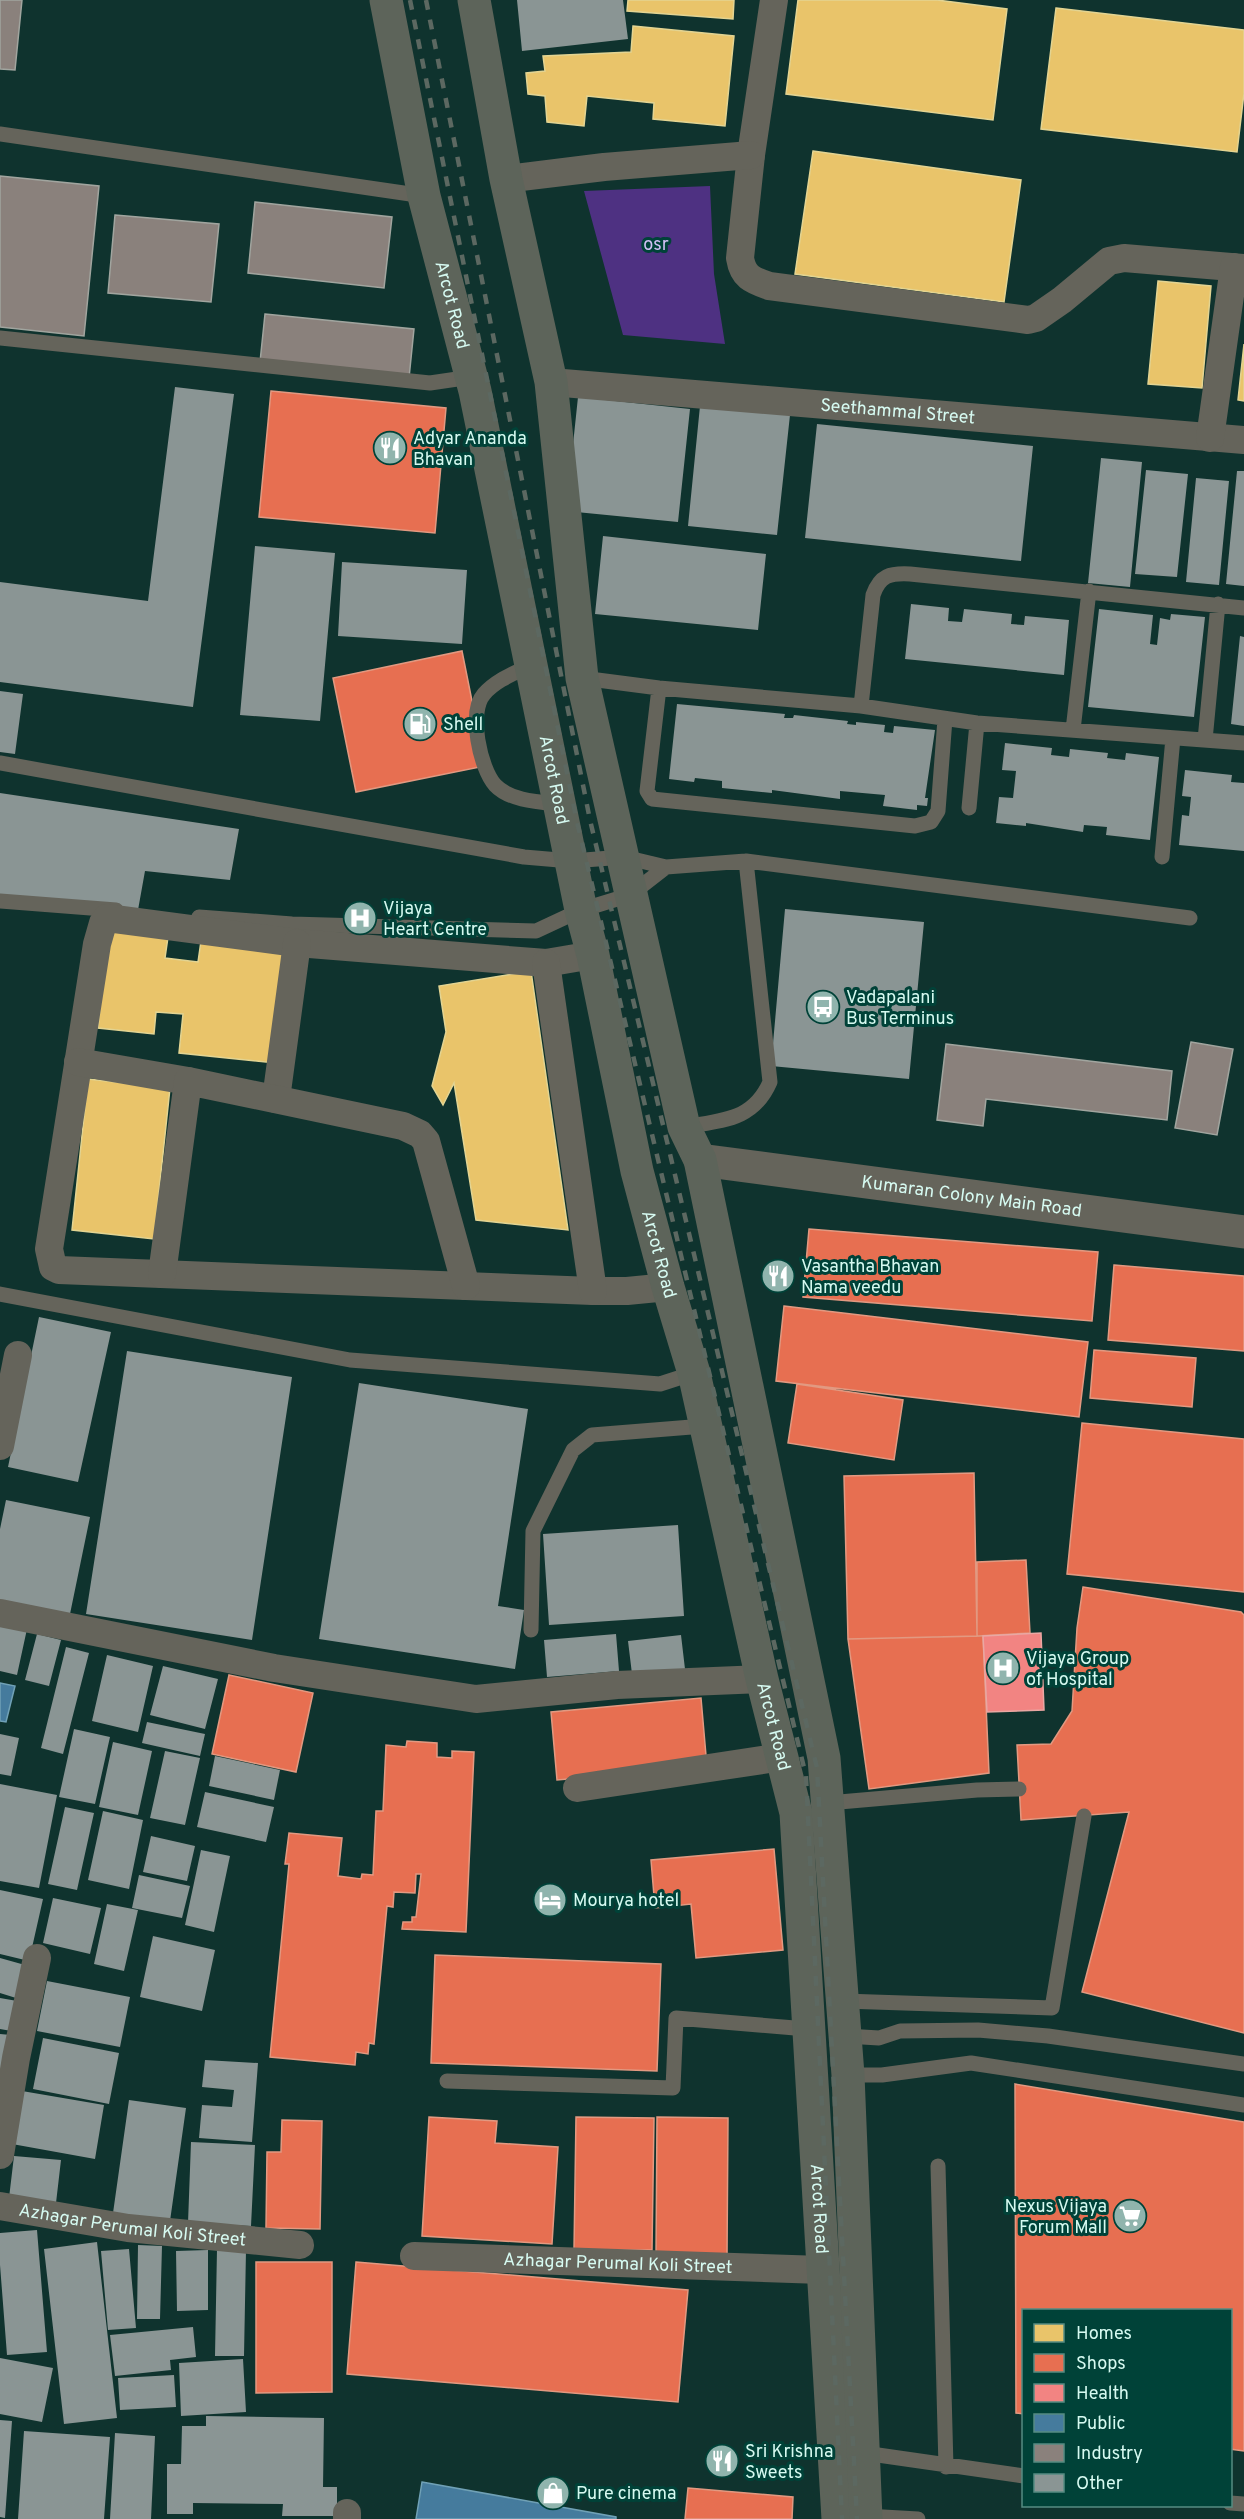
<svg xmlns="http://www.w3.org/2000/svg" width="1244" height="2519" font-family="Overpass,sans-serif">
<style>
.green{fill:#4e3182}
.homes{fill:#e9c46a;stroke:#e3d492;stroke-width:1.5}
.shops{fill:#e76f51;stroke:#e29981;stroke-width:1.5}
.health{fill:#f28482;stroke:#eaa7a3;stroke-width:1.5}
.public{fill:#457b9d;stroke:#70a1b6;stroke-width:1.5}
.industry{fill:#8a817c;stroke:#a1a59f;stroke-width:1.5}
.building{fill:#8a9594}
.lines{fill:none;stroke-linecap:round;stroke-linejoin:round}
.service{stroke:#65645b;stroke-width:15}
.minor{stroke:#65645b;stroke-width:28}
.tertiary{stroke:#65645b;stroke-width:33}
.primary{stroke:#5d645a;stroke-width:33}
.rail{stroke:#5c6861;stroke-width:4.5;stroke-dasharray:10 10;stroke-linecap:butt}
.labels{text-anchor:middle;stroke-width:6;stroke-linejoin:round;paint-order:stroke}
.park-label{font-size:18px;fill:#d2c1f6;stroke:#004238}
.street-label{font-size:18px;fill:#d6faf1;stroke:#004238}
.poi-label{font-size:18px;fill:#d6faf1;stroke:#004238;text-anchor:start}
</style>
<rect width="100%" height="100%" fill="#0f332e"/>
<path class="green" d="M710,186L714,274L725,344L623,335L584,191Z"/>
<path class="homes" d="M628,0H734L733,19L627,11Z
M798,0H937L1007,9L993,120L786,94Z
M1056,8L1244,30V93L1237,152L1041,129Z
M633,26L734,36L725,126L653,119L654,103L587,96L584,126L547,122L545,96L528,94L526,73L545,71L543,56L631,52Z
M813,151L1021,180L1004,302L795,274Z
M1158,281L1211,286L1202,388L1148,384Z
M1244,344V401L1238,400Z
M108,931L168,937L165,958L198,962L201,941L287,950L275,1063L179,1053L183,1014L156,1012L154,1034L98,1028Z
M531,971L568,1230L476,1220L454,1083L443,1105L432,1086L446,1032L439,986Z
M88,1079L170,1088L154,1239L72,1230Z"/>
<path class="shops" d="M271,391L446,408L435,533L259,517Z
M462,651L485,766L356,792L333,678Z
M809,1229L1098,1252L1092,1321L803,1297Z
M1114,1265L1244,1276V1351L1108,1340Z
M784,1306L1088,1342L1079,1417L776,1381Z
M1094,1350L1196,1358L1192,1407L1090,1398Z
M797,1384L903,1400L894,1460L788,1443Z
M1082,1423L1244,1439V1592L1067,1574Z
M974,1473L977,1636L848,1639L844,1476Z
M1026,1560L1030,1633L977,1636V1562Z
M1083,1587L1241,1612L1244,1615V2033L1082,1992L1129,1812L1021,1820L1017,1745L1051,1744L1072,1711L1077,1628Z
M983,1636L989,1773L869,1789L848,1639Z
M229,1675L313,1693L296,1772L212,1754Z
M701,1698L707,1767L557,1780L551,1712Z
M407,1741L437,1743V1757L452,1758V1751L474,1752L466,1932L402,1929L403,1922H412V1917H416L421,1874H416L415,1893L394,1892L393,1907L387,1906L374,2044L369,2043L368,2054L356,2052L355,2065L270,2057L289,1864H285L289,1833L342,1838L338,1876L361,1879L362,1874L373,1875L376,1811H383L386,1745L406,1747Z
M774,1849L783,1950L696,1958L691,1904L655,1908L651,1860Z
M435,1955L661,1964L657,2071L431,2063Z
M1015,2084L1244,2122V2451L1230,2449V2310H1024V2414L1016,2413Z
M429,2117L497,2121L495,2143L558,2147L552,2244L422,2236Z
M576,2117L654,2118L652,2250H574Z
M657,2117L728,2118L727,2257L656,2255Z
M282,2120L322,2121L320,2229L266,2228L267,2152H281Z
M256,2262H332V2392L256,2393Z
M356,2262L688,2290L678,2402L347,2374Z
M688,2488L793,2497L792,2519H685Z"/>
<path class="health" d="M1041,1633L1044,1710L987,1712L983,1636Z"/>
<path class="public" d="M0,1683L15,1686L6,1722L0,1721Z
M422,2482L616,2517V2519H416Z"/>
<path class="industry" d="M0,0H22L15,70L0,69Z
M0,176L99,186L84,336L0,327Z
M255,202L392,217L384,288L248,273Z
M115,215L219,224L211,302L108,293Z
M265,314L414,329L409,378L260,362Z
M1191,1042L1233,1049L1217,1135L1175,1128Z
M946,1044L1172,1071L1167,1120L986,1099L983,1126L937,1120Z"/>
<path class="building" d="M517,0H623L628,39L522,51Z
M175,387L234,394L193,707L0,682V582L148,601Z
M578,397L690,409L678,522L566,511Z
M700,406L790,415L777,535L688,526Z
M817,424L1033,446L1021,561L805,538Z
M1101,458L1142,462L1130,587L1088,583Z
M1146,470L1188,474L1177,577L1135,574Z
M1237,471H1244V586L1226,584Z
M1196,478L1229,481L1219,585L1186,582Z
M603,536L766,554L758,630L595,614Z
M255,546L335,553L320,721L240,715Z
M342,562L467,570L462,644L338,636Z
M911,604L949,608L948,621L962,622L964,609L1012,614L1011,624L1024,625L1025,616L1069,620L1064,675L905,659Z
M1099,609L1153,615L1150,644L1157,645L1160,618L1170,620L1171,614L1205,617L1194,717L1088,707Z
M1240,636L1244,637V726L1231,724Z
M0,691L23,694L15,754L0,752Z
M677,704L785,714L784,718H793L794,715L848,721L847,724L856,725V722L885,725L884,732L893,733L894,726L935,730L925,798H928L927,806L917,805V810L883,806L885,795L840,791V799L772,790V793L722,788V781L695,778L694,782L669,779Z
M1005,743L1052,748L1051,755L1069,757L1070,749L1108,753L1107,758L1125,760L1126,753L1159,757L1150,840L1106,835L1107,827L1084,825L1083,832L1026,823V826L996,823L999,797L1013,798L1016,771L1002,770Z
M1185,770L1232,775L1231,782L1244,783V851L1179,845L1182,815L1189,816L1191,797L1182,796Z
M0,793L239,829L230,880L145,871L138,910L0,899Z
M785,909L924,922L909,1079L771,1066Z
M39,1317L111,1332L78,1482L8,1467Z
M127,1351L292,1377L252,1640L86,1614Z
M359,1383L528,1409L498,1606L524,1610L515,1669L319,1639Z
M6,1500L90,1517L70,1614L0,1600V1529Z
M678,1525L684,1616L549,1625L543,1534Z
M0,1623L27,1629L17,1675L0,1671Z
M37,1634L61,1640L49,1686L25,1680Z
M616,1634L619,1671L547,1677L544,1640Z
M681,1635L685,1669L632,1674L628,1641Z
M66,1647L89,1653L63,1754L41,1748Z
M107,1655L153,1666L138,1732L92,1721Z
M163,1666L218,1679L205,1729L150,1715Z
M147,1722L205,1734L200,1756L142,1743Z
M74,1729L110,1737L95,1804L59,1797Z
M0,1734L19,1738L11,1776L0,1774Z
M113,1742L152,1751L138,1815L99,1807Z
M165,1751L200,1758L185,1825L150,1818Z
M215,1756L280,1770L274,1800L209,1786Z
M0,1784L57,1795L39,1888L0,1881Z
M205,1792L274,1807L266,1842L197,1827Z
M65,1807L94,1813L77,1890L48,1884Z
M103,1811L143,1820L129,1889L88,1880Z
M151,1836L195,1846L187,1881L143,1872Z
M201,1850L230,1856L214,1932L185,1925Z
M139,1875L190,1886L182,1918L132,1908Z
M0,1890L43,1899L29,1961L0,1954Z
M53,1898L101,1908L90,1954L43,1943Z
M107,1904L138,1910L124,1971L94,1964Z
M153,1936L215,1950L202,2011L140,1997Z
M0,1958L25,1965L16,1998L0,1993Z
M47,1981L130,1997L120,2047L37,2031Z
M0,1998L23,2002L17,2032L0,2029Z
M0,2034L11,2035L0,2075Z
M43,2038L119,2053L109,2104L33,2089Z
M205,2060L258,2063L252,2142L199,2138L202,2105L232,2107L234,2090L202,2087Z
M22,2091L104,2105L95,2159L12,2144Z
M129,2100L186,2108L170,2221L113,2213Z
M191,2142L255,2145L251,2226L188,2223Z
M14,2156L61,2160L56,2203L9,2198Z
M37,2230L47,2352L7,2355L0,2265V2233Z
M97,2242L117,2418L64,2424L44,2249Z
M138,2245L162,2246L160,2319H137Z
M129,2249L136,2328L108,2330L101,2251Z
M217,2249L246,2250L244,2356H215Z
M208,2250V2310L177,2311L176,2251Z
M193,2327L196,2357L170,2360L171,2370L115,2376L110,2335Z
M0,2358L53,2368L42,2422L0,2414Z
M243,2359L246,2412L181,2416L179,2363Z
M174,2375L176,2407L120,2410L118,2378Z
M206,2416L324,2418L323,2487H337V2516H282L283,2504L193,2503V2514H167V2464H181L182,2426H206Z
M0,2420L12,2421L5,2518L0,2517Z
M24,2431L110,2437L104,2519H18Z
M115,2433L155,2436L151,2519H110Z"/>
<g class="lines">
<path class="service" d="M0,134L424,196
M0,338L430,383L471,377
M531,665C515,673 496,680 484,694C468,712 480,768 495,785C510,801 539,802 560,804
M582,678L659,688L861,706L977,723L1244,743
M659,688L647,791L652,799L915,826L931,822L938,811L945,719
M861,706L873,595C880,575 890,573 910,574L1244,608
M1073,730L1089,591
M1205,740L1218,604
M0,763L524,857L571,861L624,857L666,867L746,861L1190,918
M969,808L977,723
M1162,857L1173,738
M0,901L116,910
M199,917L292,924L536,931L581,910L630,895L666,867
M684,1127C722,1120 753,1121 770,1082L746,861
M0,1294L350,1360L660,1384L694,1373
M531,1630L533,1531L573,1450L592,1435L704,1426
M828,1803L977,1790L1019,1789
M843,2001L1052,2008L1084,1816
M846,2036L879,2038L900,2031L978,2030L1048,2036L1244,2064
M848,2075H882L971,2063L1244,2105
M447,2081L673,2088L676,2018L807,2029
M938,2166L946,2467
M864,2453L1024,2476
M1230,2503L1244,2504
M866,2516L918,2519"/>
<g class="minor">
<path d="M774,0L751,155L740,258C743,277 752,280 769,286L1028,320L1036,318L1062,300L1109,261L1124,258L1244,268"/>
<path d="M506,179L604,167L751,155"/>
<path id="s1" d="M551,382L1244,440"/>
<path d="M1210,438L1234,267"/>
<path d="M593,955L546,963L297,943L107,918L103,923L97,944L49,1249L53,1267L59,1270L593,1291H627L668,1287"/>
<path d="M546,963L593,1291"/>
<path d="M78,1062L188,1081"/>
<path d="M276,1099L297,943"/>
<path d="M162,1274L188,1081L403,1126L420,1134L426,1141L466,1286"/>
<path d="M0,1446L18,1355"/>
<path d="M0,1613L274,1668L476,1699L617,1685L762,1679"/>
<path d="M577,1788L782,1757"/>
<path d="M0,2155L16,2058L37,1958"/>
<path id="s2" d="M0,2206L128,2228L300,2245"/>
<path id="s3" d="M414,2256L822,2270"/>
<path d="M347,2519V2513"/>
</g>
<path class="tertiary" id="s4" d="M700,1160L1244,1232"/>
<g class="primary">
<path id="s5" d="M386,0L424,196L475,391L581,910L593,955L637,1171L668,1287L694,1373L762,1679L796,1813L838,2519"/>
<path d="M474,0L506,179L551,382L582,678L684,1127L700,1160L824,1758L848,2075L866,2519"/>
</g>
<path class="rail" d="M410,0L577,822L806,1776L842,2519
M426,0L590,820L817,1768L857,2519"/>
</g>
<defs>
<g id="restaurant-disc" transform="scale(1.725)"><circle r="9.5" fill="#90b4ad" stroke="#004238"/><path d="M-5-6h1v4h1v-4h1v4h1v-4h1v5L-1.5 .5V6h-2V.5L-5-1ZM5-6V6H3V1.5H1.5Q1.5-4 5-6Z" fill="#fff"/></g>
<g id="fuel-disc" transform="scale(1.725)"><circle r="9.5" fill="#90b4ad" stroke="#004238"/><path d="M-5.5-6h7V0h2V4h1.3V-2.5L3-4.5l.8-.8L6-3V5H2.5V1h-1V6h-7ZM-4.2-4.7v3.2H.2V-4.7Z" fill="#fff"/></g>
<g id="hospital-disc" transform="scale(1.725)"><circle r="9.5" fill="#90b4ad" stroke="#004238"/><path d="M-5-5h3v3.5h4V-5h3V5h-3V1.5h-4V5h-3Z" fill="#fff"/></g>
<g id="bus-disc" transform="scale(1.725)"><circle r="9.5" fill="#90b4ad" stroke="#004238"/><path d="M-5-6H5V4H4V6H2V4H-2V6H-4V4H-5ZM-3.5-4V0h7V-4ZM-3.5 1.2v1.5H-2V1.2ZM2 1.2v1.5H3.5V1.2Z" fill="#fff"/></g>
<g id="hotel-disc" transform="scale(1.725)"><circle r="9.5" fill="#90b4ad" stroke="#004238"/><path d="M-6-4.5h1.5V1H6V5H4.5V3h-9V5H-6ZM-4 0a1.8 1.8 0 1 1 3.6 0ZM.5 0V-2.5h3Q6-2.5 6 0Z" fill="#fff"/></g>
<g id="supermarket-disc" transform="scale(1.725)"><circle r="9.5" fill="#90b4ad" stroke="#004238"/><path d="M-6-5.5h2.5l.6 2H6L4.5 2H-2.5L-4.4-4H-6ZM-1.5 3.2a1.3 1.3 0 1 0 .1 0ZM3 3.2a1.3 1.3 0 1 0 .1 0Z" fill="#fff"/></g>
<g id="shop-disc" transform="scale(1.725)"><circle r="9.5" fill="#90b4ad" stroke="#004238"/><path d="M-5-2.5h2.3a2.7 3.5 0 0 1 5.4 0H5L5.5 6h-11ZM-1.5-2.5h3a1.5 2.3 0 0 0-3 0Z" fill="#fff"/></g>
</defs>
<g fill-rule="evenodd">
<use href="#restaurant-disc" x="390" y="448"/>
<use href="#fuel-disc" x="420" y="724"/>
<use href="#hospital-disc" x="360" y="918"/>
<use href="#bus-disc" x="823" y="1007"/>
<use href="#restaurant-disc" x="778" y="1276"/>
<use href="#hospital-disc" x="1003" y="1668"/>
<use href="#hotel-disc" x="550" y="1900"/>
<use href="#supermarket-disc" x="1130" y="2216"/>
<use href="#restaurant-disc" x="722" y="2461"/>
<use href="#shop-disc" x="553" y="2493"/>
</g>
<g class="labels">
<g class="park-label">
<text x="656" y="250">osr</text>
</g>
<g class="street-label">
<text dy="6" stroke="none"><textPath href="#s5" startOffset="312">Arcot Road</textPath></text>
<text dy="6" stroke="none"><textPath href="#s1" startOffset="348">Seethammal Street</textPath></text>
<text dy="6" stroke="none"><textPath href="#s5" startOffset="798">Arcot Road</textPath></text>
<text dy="6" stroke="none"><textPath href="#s4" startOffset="274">Kumaran Colony Main Road</textPath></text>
<text dy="6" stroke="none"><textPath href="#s5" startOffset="1284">Arcot Road</textPath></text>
<text dy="6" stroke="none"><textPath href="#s5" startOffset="1770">Arcot Road</textPath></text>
<text dy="6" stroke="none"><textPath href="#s5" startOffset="2256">Arcot Road</textPath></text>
<text dy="6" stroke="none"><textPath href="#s2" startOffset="134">Azhagar Perumal Koli Street</textPath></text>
<text dy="6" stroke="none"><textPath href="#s3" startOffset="204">Azhagar Perumal Koli Street</textPath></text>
</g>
<g class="poi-label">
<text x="413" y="444">Adyar Ananda<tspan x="413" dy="21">Bhavan</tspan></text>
<text x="443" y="730">Shell</text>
<text x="383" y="914">Vijaya<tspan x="383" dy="21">Heart Centre</tspan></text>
<text x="846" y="1003">Vadapalani<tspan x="846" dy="21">Bus Terminus</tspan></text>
<text x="801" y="1272">Vasantha Bhavan<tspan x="801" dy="21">Nama veedu</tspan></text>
<text x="1026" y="1664">Vijaya Group<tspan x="1026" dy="21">of Hospital</tspan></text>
<text x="573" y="1906">Mourya hotel</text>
<text x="1107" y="2212" text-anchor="end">Nexus Vijaya<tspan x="1107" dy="21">Forum Mall</tspan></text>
<text x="745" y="2457">Sri Krishna<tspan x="745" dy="21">Sweets</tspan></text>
<text x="576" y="2499">Pure cinema</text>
</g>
</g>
<rect x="1022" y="2309" width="210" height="198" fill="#004238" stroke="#568c82" stroke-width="1.5"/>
<rect x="1034" y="2324" width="30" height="18" fill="#e9c46a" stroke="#568c82" stroke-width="1.5"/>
<text x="1076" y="2339" font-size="18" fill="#d6faf1">Homes</text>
<rect x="1034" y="2354" width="30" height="18" fill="#e76f51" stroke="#568c82" stroke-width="1.5"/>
<text x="1076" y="2369" font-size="18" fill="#d6faf1">Shops</text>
<rect x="1034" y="2384" width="30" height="18" fill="#f28482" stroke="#568c82" stroke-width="1.5"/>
<text x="1076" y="2399" font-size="18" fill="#d6faf1">Health</text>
<rect x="1034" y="2414" width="30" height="18" fill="#457b9d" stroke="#568c82" stroke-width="1.5"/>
<text x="1076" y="2429" font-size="18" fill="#d6faf1">Public</text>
<rect x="1034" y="2444" width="30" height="18" fill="#8a817c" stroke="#568c82" stroke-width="1.5"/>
<text x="1076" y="2459" font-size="18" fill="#d6faf1">Industry</text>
<rect x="1034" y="2474" width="30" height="18" fill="#8a9594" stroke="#568c82" stroke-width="1.5"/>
<text x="1076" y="2489" font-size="18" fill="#d6faf1">Other</text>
</svg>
